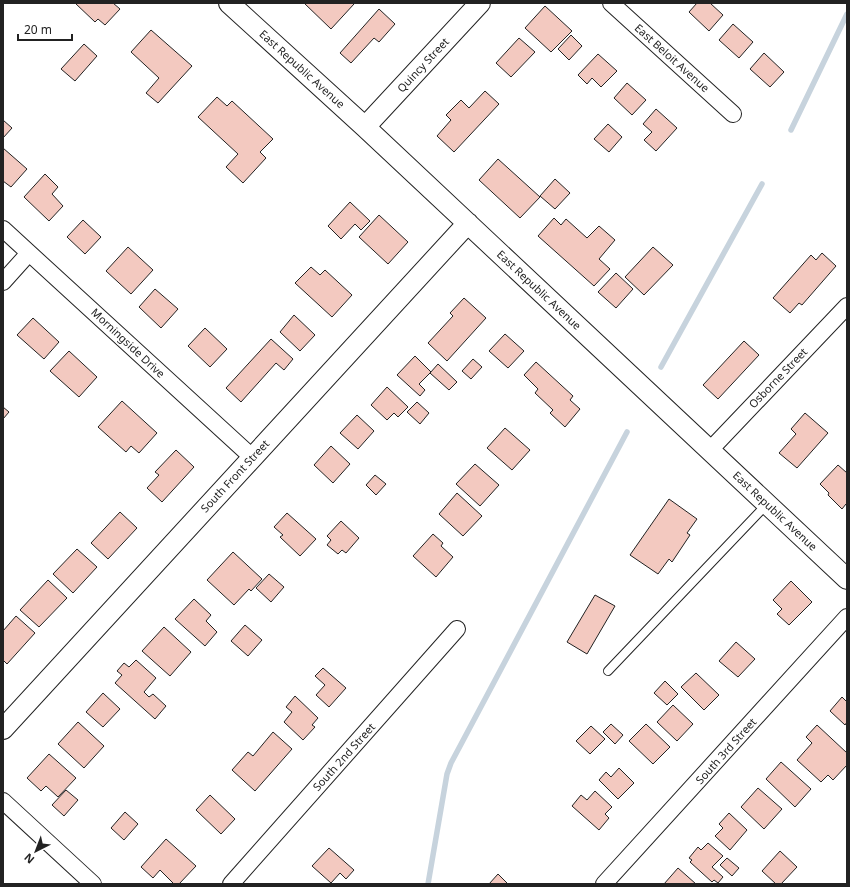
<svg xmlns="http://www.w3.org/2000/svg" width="850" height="887" font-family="'Noto Sans',sans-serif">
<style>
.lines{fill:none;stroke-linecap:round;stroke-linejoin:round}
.stream{stroke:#c7d3dd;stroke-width:5.5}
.building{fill:#f3c9c0;stroke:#222}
.service-casing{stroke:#222;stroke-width:10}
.minor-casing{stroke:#222;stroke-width:18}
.tertiary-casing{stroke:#222;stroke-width:22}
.service{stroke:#fff;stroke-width:8}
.minor{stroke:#fff;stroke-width:16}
.tertiary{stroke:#fff;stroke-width:20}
.labels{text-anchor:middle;stroke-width:3;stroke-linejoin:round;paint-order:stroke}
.street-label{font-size:11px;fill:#222;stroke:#fff}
</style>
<rect width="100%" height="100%" fill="#fff"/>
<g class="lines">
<path class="stream" d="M791,130L847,14
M661,367L762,184
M428,884L447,774L451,763L627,432"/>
</g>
<path class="building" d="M75,3H113L120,9L105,25L98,19L95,22Z
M304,3H352L354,4L331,29Z
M697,3H710L723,15L709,31L689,12Z
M545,6L572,31L551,52L525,28Z
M379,9L395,24L379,42L374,38L351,63L340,53Z
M733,24L753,42L739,58L719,40Z
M151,30L192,66L158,103L146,93L159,78L131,52Z
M571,35L582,46L569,60L558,49Z
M519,38L535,52L511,77L496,63Z
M84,44L97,56L75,81L61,69Z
M764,53L784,72L770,87L750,69Z
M598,54L617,71L601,87L592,78L587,84L578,75Z
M627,83L646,100L632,115L614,98Z
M485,91L499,104L454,152L437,136L451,120L446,115L461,100L469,108Z
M217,97L227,106L232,101L273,139L260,152L266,158L243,183L226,167L238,154L198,117Z
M656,109L677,128L656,151L644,140L652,132L643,124Z
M3,120L12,128L3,138Z
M608,124L622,137L609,152L594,139Z
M3,148L27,169L11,187L3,181Z
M498,159L540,197L520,218L479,180Z
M45,174L58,187L52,194L63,206L49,221L24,197Z
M555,179L570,193L555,209L540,196Z
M350,202L370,221L361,230L355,224L341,239L328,226Z
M379,215L408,242L388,264L359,237Z
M554,218L561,225L566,219L587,238L599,226L615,240L599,259L610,269L594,286L538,236Z
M83,220L101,237L85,254L67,237Z
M128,247L153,270L131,294L106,271Z
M653,247L673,265L644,295L625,277Z
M822,253L836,266L802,305L799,303L790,313L773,298L811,255L816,260Z
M311,267L320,275L325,270L352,295L332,317L295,283Z
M616,273L633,289L616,308L598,292Z
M155,289L178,309L161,328L139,307Z
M464,298L486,318L447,361L428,343L453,316L450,313Z
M294,315L315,335L300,351L280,332Z
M33,318L59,342L44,359L17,335Z
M205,328L227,349L210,367L188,346Z
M505,334L524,351L508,368L489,351Z
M271,339L293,359L284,370L276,363L241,402L226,388Z
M744,341L759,355L718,399L703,385Z
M69,351L97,377L79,397L50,371Z
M415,356L431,372L419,384L425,390L420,396L397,375Z
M473,359L482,367L471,379L462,371Z
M536,362L573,396L570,400L580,409L565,427L550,413L553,410L535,393L538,389L524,375Z
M438,364L457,382L449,390L430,373Z
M387,387L408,407L398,417L394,413L387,420L371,405Z
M122,401L157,433L139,453L131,446L126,452L98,427Z
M417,402L429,413L420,424L407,412Z
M3,407L9,412L3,419Z
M805,413L828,433L797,468L779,453L796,434L791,429Z
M357,415L374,431L358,449L340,433Z
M505,428L530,450L512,470L487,448Z
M331,446L350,464L333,483L314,465Z
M176,450L194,467L162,502L147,488L159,475L155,472Z
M475,464L499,485L480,506L456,484Z
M838,465L847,473V505L846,504L842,509L828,495L829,493L820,484Z
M375,475L386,484L376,495L366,485Z
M457,493L482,516L463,536L439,514Z
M669,499L697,519L687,533L690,535L672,562L669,559L658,574L630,555Z
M120,512L137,528L108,559L91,543Z
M287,513L316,539L300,556L280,537L283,535L274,527Z
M341,521L359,538L346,553L342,550L338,554L327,545L331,540L327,536Z
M433,534L443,543L441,546L453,557L436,577L413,556Z
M77,549L97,567L73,593L53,574Z
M233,552L262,579L251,591L249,589L234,605L207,580Z
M269,574L284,587L271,602L256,588Z
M48,580L67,598L39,627L20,610Z
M791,581L812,602L789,625L777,614L782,609L773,600Z
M595,595L615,606L587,654L567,642Z
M194,599L211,615L206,621L217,632L205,646L175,619Z
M16,616L35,633L7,664L3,660V631Z
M245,625L262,640L248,656L231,641Z
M164,627L191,652L170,676L142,651Z
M736,642L755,659L738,677L719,661Z
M136,660L156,678L144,692L149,697L153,694L166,706L155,719L115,683L122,675L117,671L124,663L129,667Z
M323,668L346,688L329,707L316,695L325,685L315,676Z
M696,673L719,695L704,710L681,687Z
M665,681L678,694L667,705L654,693Z
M103,693L120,709L103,727L86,712Z
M295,696L318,718L312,725L315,727L303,740L284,722L292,712L286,707Z
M842,697L847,702V722L845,725L830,711Z
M673,705L693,724L677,741L657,722Z
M78,722L104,746L84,768L58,744Z
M611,724L623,735L615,744L603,732Z
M646,724L670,747L653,764L629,741Z
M817,725L847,753V765L833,780L828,775L821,782L797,760L812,743L806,737Z
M591,726L605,739L590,754L576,741Z
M273,732L292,749L255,791L232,770L248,752L253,756Z
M49,754L76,778L58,797L46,786L41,791L27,778Z
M781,762L811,789L795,807L766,779Z
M619,768L634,783L618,799L599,780L606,772L611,777Z
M758,788L782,809L764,829L741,807Z
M66,790L78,800L64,816L52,805Z
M595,791L612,807L605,814L609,818L599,830L572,806L581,795L587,800Z
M210,795L235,819L221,834L196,810Z
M125,812L138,824L124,840L111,828Z
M729,813L747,830L730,850L715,836L723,828L719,824Z
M166,839L196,866L179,884H174L160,870L153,878L141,867Z
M708,843L723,856L712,867L723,877L718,883L714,880L712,882L690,862L692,860L689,858L698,847L701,850Z
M329,848L354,870L346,879L340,873L331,883L312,866Z
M780,851L797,867L781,884H776L762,871Z
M727,858L739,868L732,876L720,865Z
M678,868L696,884H664Z
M498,874L508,884H489Z"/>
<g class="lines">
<g class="service-casing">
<path id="service" d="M608,671L767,504"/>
</g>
<g class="minor-casing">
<path id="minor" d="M611,3L733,114
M3,229L252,457
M3,282L29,253
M710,450L847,306
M3,801L93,884
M231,884L457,629
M604,884L847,617"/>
</g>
<g class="tertiary-casing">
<path id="tertiary" d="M229,3L365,127L847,579
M365,127L480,3
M3,729L468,223"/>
</g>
<use href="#service" class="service"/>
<use href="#minor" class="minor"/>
<use href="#tertiary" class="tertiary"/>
</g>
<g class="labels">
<g class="street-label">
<text transform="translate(672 58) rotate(42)" y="4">East Beloit Avenue</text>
<text transform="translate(423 65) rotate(-47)" y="4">Quincy Street</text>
<text transform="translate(302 69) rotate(42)" y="4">East Republic Avenue</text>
<text transform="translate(539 290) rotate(43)" y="4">East Republic Avenue</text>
<text transform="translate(128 343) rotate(43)" y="4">Morningside Drive</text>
<text transform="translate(778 378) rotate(-46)" y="4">Osborne Street</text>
<text transform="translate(235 476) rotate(-47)" y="4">South Front Street</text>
<text transform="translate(775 511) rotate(43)" y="4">East Republic Avenue</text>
<text transform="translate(726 751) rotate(-48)" y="4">South 3rd Street</text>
<text transform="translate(344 757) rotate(-48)" y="4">South 2nd Street</text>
</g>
</g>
<rect width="850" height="887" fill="none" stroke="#222222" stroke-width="8"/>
<g transform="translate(36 851) rotate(222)" stroke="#ffffff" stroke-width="3" paint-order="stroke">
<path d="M0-3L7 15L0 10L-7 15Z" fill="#222222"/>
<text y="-6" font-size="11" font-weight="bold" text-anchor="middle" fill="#222222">N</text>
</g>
<path d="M18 34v6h54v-6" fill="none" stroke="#222222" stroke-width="2"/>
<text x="24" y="34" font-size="12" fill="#222222" stroke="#ffffff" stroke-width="3" paint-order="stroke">20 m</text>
</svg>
